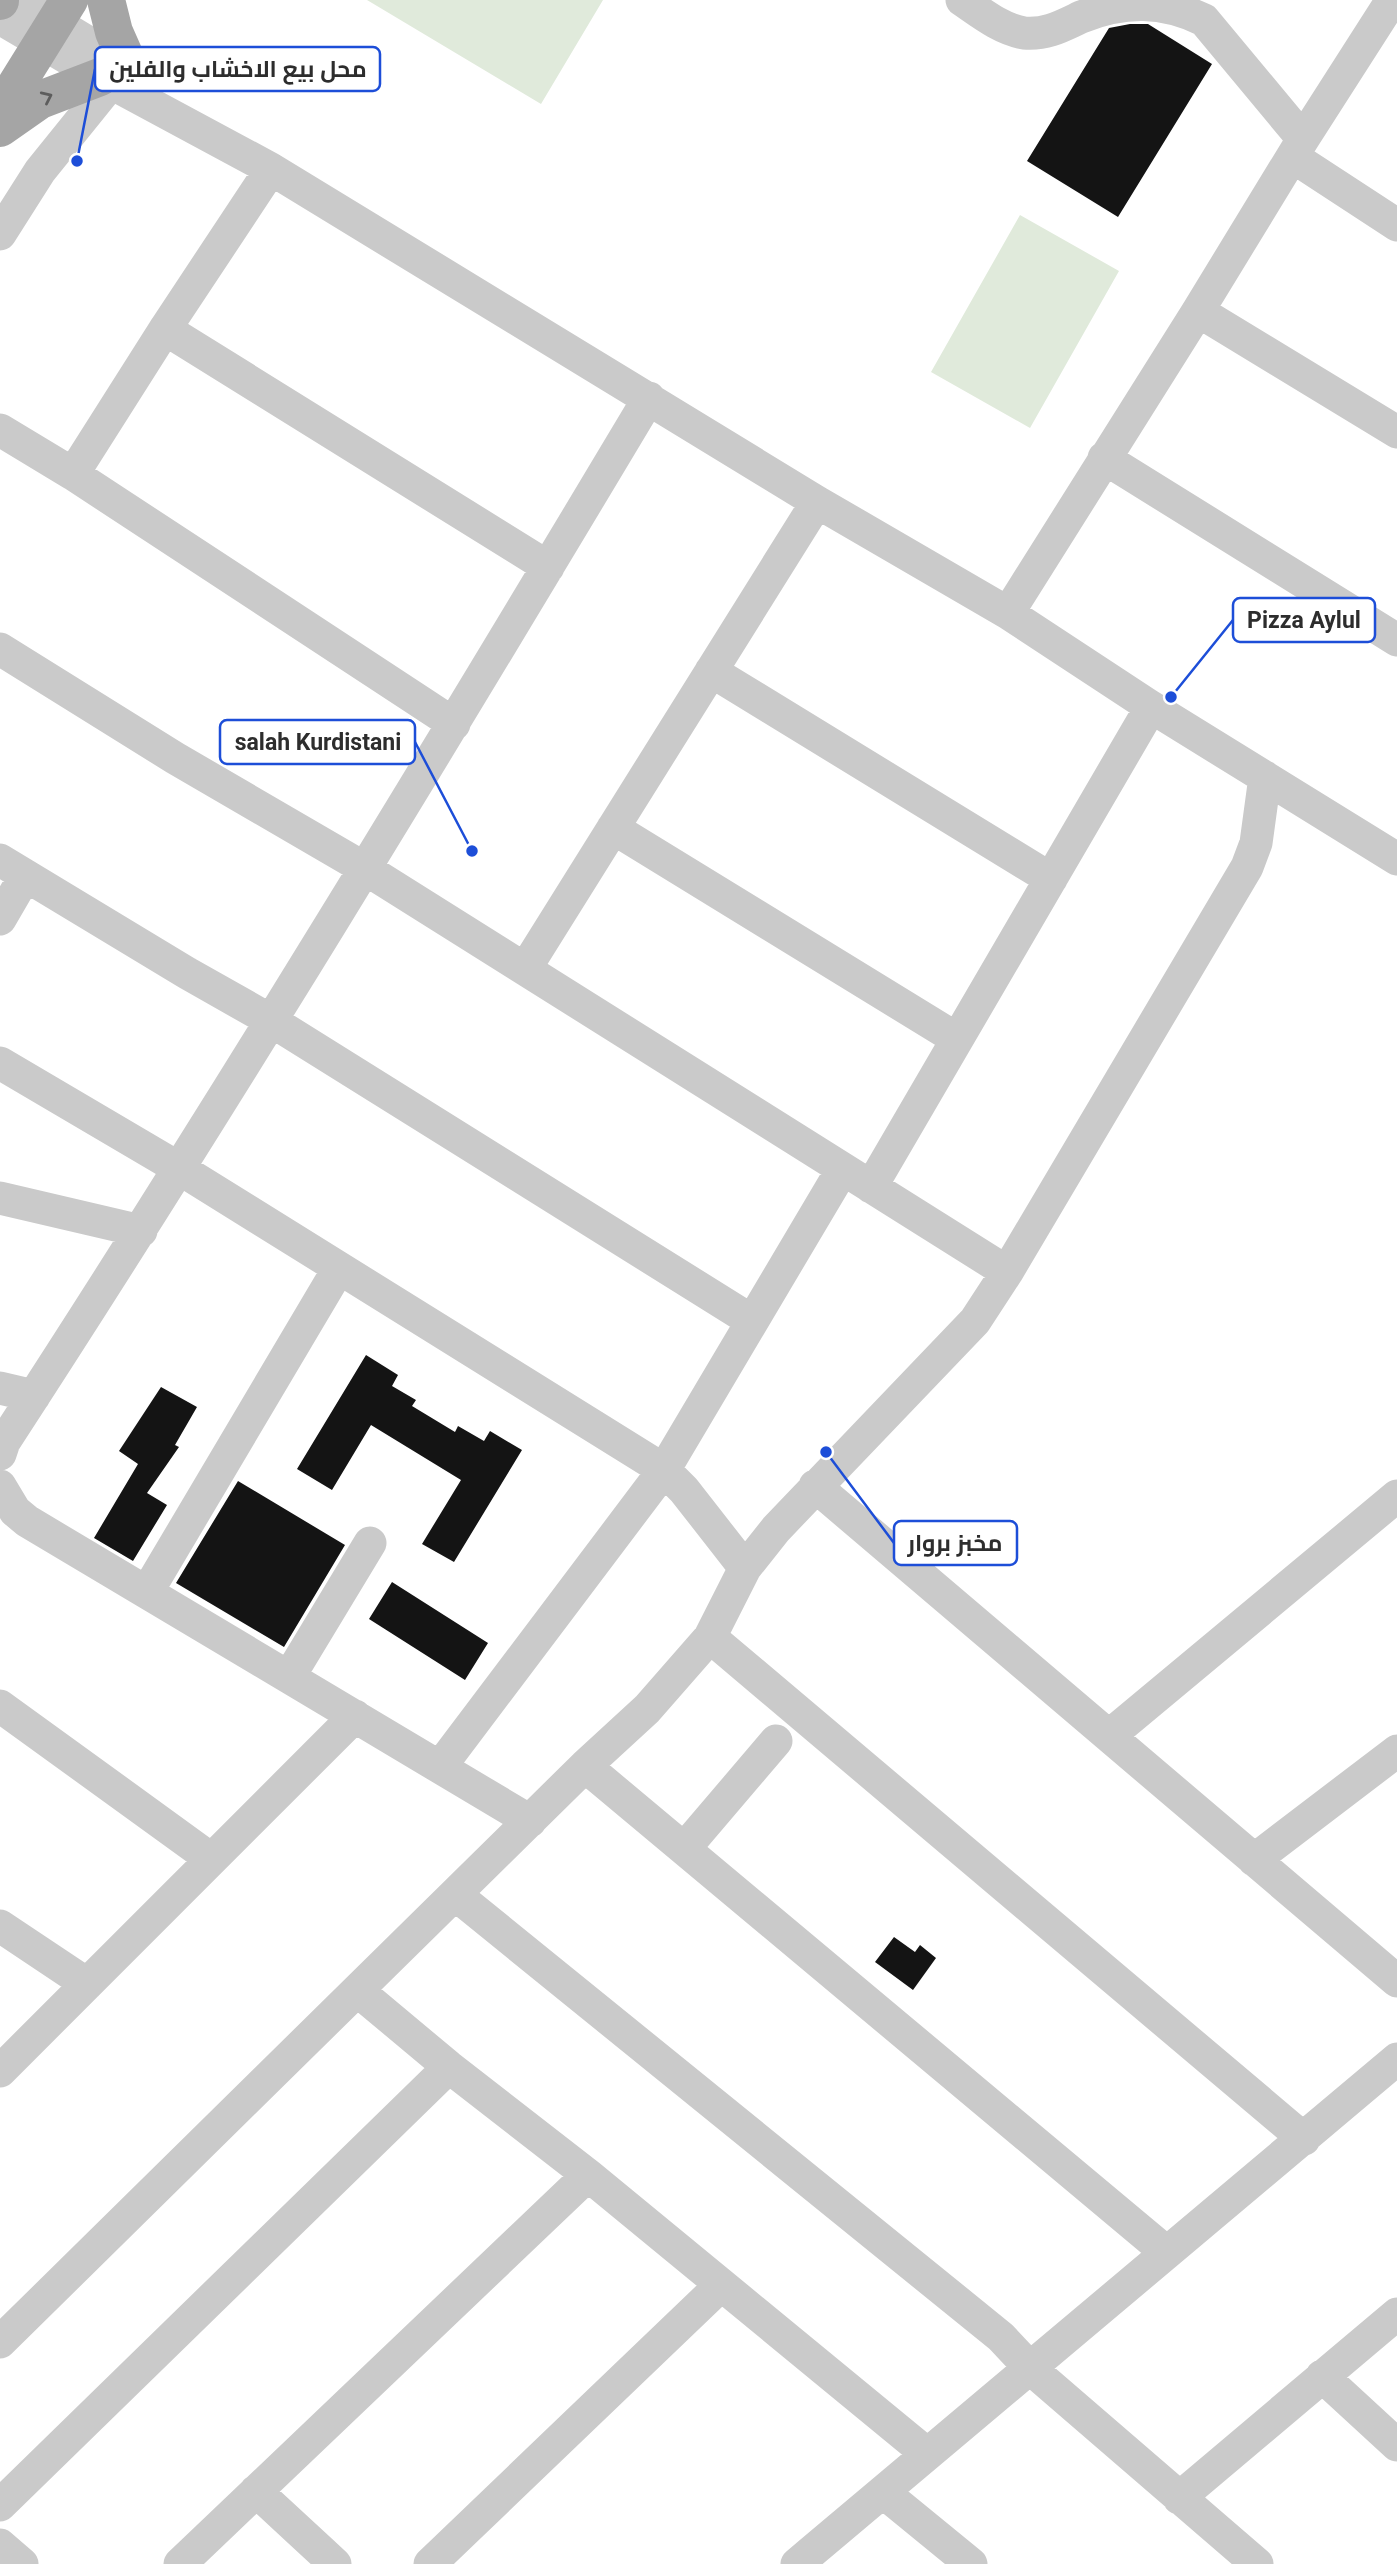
<svg xmlns="http://www.w3.org/2000/svg" width="1397" height="2564" font-family="Roboto,Cairo,sans-serif">
<style>
.green{fill:#e0eadb}
.building{fill:#141414}
.lines{fill:none;stroke-linecap:round;stroke-linejoin:round}
.minor{stroke:#cacaca;stroke-width:33}
.major{stroke:#a5a5a5;stroke-width:38}
.oneway{stroke:#5d5d5d}
.leader{fill:none;stroke:#1d4ed8;stroke-width:2.5}
.callout-dot{fill:#1d4ed8;stroke:#fff;stroke-width:2.5}
.callout{fill:#fff;stroke:#1d4ed8;stroke-width:2.5}
.callout-label{font-size:23px;text-anchor:middle;font-weight:bold;fill:#2d2d2d}
</style>
<rect width="100%" height="100%" fill="#fff"/>
<path class="green" d="M367,0H603L541,104Z
M1020,215L1119,271L1030,428L931,372Z"/>
<path class="building" d="M1130,24H1148L1212,64L1118,217L1027,161L1109,28Z
M366,1355L398,1375L392,1386L416,1400L412,1406L455,1432L458,1426L484,1441L490,1431L522,1450L454,1562L422,1544L461,1480L371,1425L332,1490L297,1469Z
M161,1387L197,1407L175,1445L179,1447L147,1493L167,1505L133,1561L94,1538L138,1464L119,1451Z
M238,1481L345,1545L284,1647L176,1583Z
M392,1582L488,1643L465,1680L369,1619Z
M894,1937L915,1952L920,1945L936,1958L913,1990L875,1962Z"/>
<g class="lines">
<path class="minor" d="M18,0L137,72
M962,0C981,13 1001,29 1024,33C1046,35 1062,26 1081,17C1125,0 1162,0 1204,20L1303,139
M0,18L100,77L271,169L817,502L1008,613L1148,705L1397,859
M1293,157L1397,225
M0,234L40,171L111,83
M1198,311L1397,432
M165,329L548,567
M0,430L73,474L454,724
M1104,458L1397,640
M73,474L165,329L271,169
M1008,613L1198,311L1303,139L1392,0
M0,649L175,758L364,868L1007,1272
M711,671L1051,879
M613,828L957,1039
M0,860L187,973L270,1020L752,1321
M0,919L25,876
M525,969L817,502
M0,1063L180,1169L664,1470L684,1490L745,1568
M871,1187L1151,707
M0,1198L141,1231
M0,1388L34,1396
M0,1454L4,1442C227,1099 439,749 649,398
M0,1486L15,1511L27,1521L530,1821
M815,1486L1397,1981
M147,1592L339,1268
M710,1637L1304,2139
M289,1677L370,1543
M0,1706L211,1859
M1109,1736L1397,1496
M585,1766L1166,2252
M440,1767L664,1470L842,1170
M684,1849L776,1741
M1254,1860L1397,1751
M456,1895L1001,2337L1031,2369L1257,2564
M0,1926L87,1984
M358,1991L449,2067L588,2175L926,2453
M0,2071L355,1716
M0,2342L585,1766L647,1709L710,1637L745,1568L776,1529L975,1321L1007,1272L1247,867L1256,843L1265,777
M1322,2376L1397,2445
M256,2491L335,2564
M883,2492L971,2564
M1179,2498L1397,2314
M0,2505L449,2067
M0,2545L22,2564
M180,2564L588,2175
M430,2564L721,2285
M797,2564L1397,2059"/>
<path class="major" d="M106,0L114,32L129,66
M0,1V0
M0,111L69,0
M0,128L40,100L100,77"/>
</g>
<defs><path id="oneway-chevron" d="M-2-3.5L2.5 0L-2 3.5" fill="none" stroke-width="1.6" stroke-linecap="round" stroke-linejoin="round" transform="scale(1.75)"/></defs>
<use class="oneway" href="#oneway-chevron" transform="translate(47 97) rotate(-25)"/>
<path class="leader" d="M77 161L95 69M1171 697L1233 620M472 851L415 742M826 1452L894 1543"/>
<g class="callout-dot">
<circle cx="77" cy="161" r="7"/>
<circle cx="1171" cy="697" r="7"/>
<circle cx="472" cy="851" r="7"/>
<circle cx="826" cy="1452" r="7"/>
</g>
<g class="callout">
<rect x="95" y="47" width="285" height="44" rx="7"/>
<rect x="1233" y="598" width="142" height="44" rx="7"/>
<rect x="220" y="720" width="195" height="44" rx="7"/>
<rect x="894" y="1521" width="123" height="44" rx="7"/>
</g>
<g class="callout-label">
<text x="238" y="77">محل بيع الاخشاب والفلين</text>
<text x="1304" y="628">Pizza Aylul</text>
<text x="318" y="750">salah Kurdistani</text>
<text x="955" y="1551">مخبز بروار</text>
</g>
</svg>
